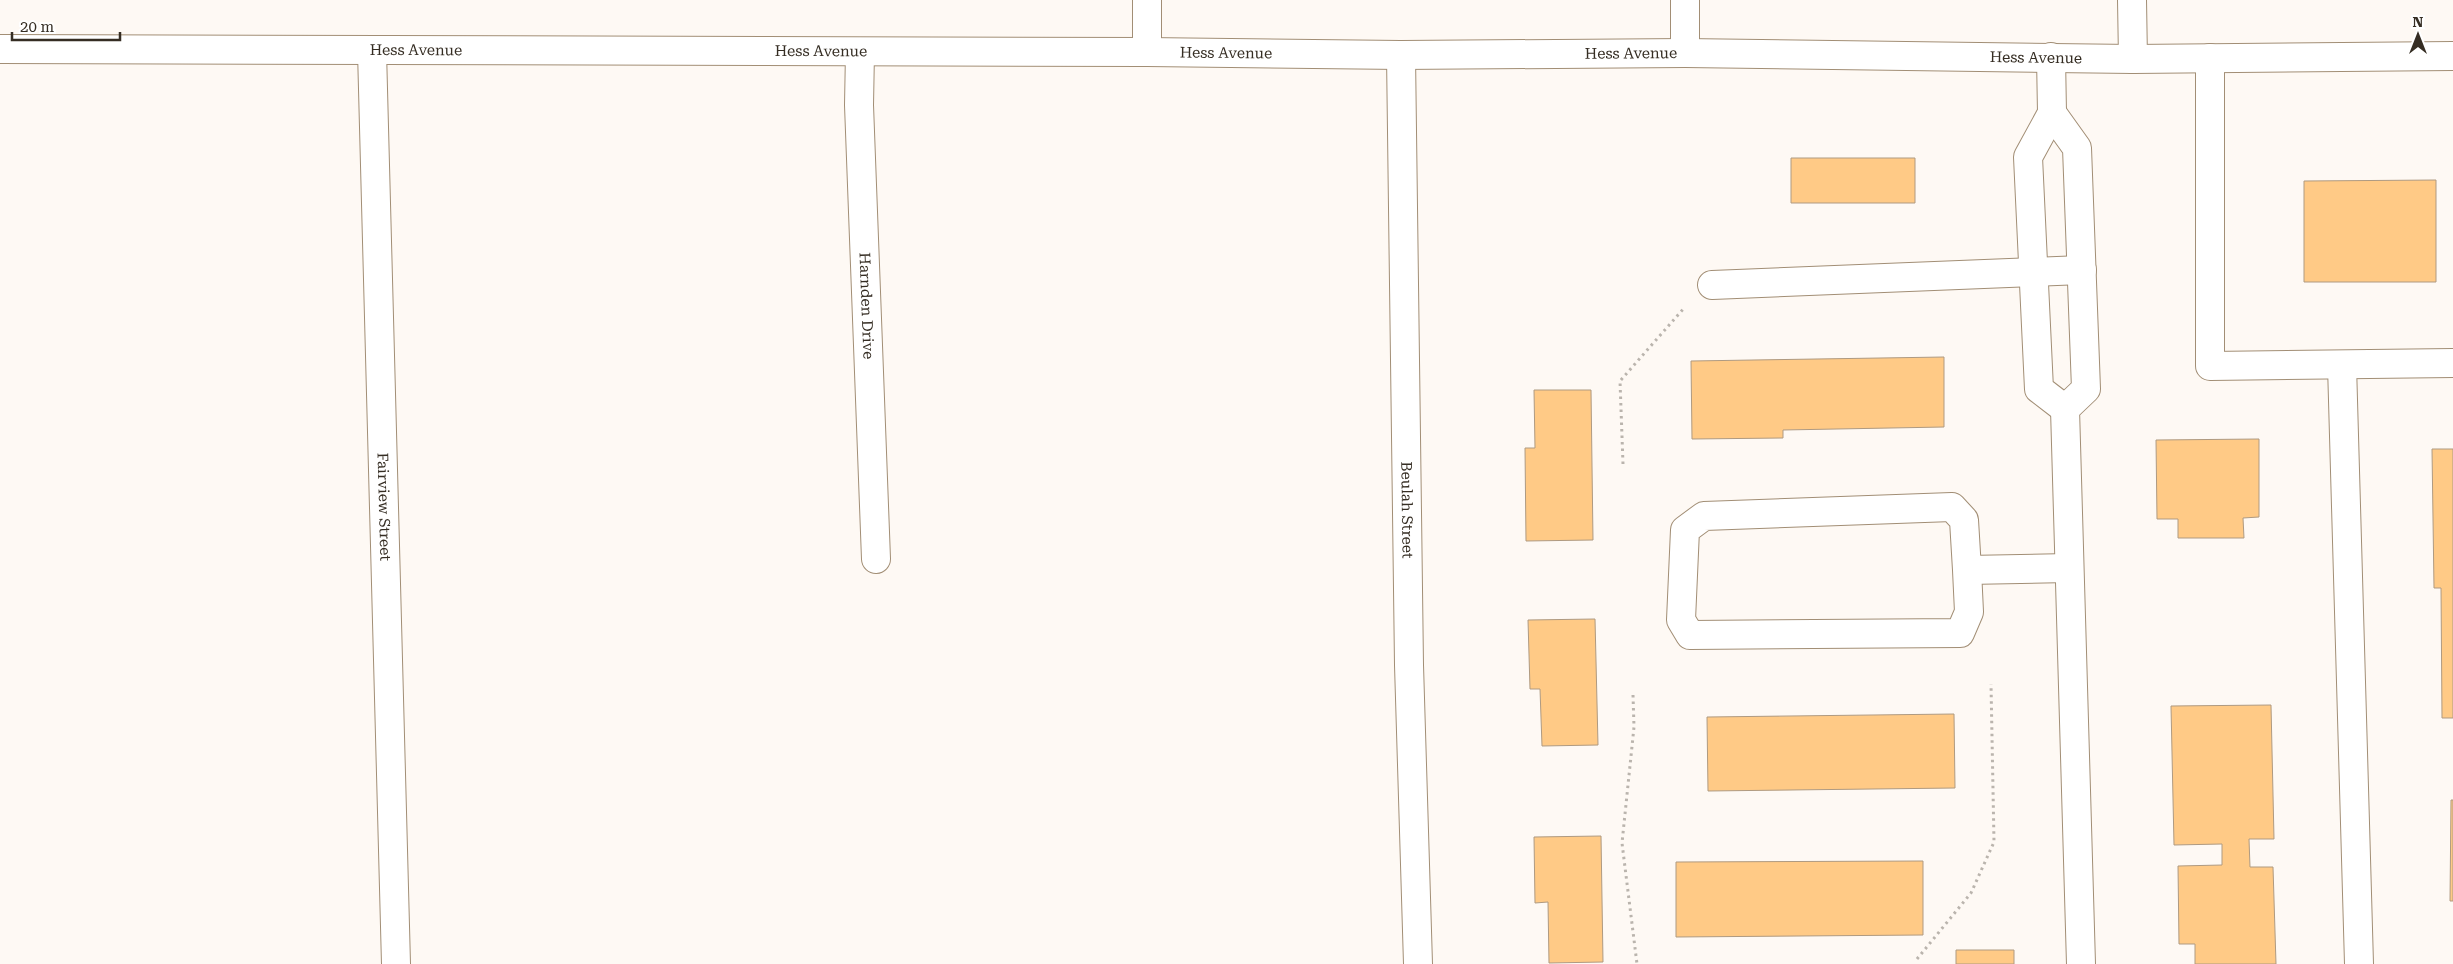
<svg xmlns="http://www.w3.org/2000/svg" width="2453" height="964" font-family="'Roboto Serif',serif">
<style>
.building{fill:#ffca86;stroke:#af9a81}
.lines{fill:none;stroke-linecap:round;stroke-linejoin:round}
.minor-casing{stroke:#a28e75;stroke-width:30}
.path{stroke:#bab4ad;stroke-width:3;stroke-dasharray:2.5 4;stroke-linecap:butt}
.minor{stroke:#fff;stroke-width:28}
.labels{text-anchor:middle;stroke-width:4;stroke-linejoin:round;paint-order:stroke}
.street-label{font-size:15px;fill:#352d23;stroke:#fff}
</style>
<rect width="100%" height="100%" fill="#fef9f4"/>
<path class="building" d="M1791,158H1915V203H1791Z
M2436,180V282H2304V181Z
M1944,357V427L1783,430V438L1692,439L1691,361Z
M1534,390H1591L1593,540L1526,541L1525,448H1535Z
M2259,439V517L2243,518L2244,538H2178V519H2157L2156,440Z
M2432,449H2453V718H2442L2441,588H2434Z
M1595,619L1598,745L1542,746L1540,689H1530L1528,620Z
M2271,705L2274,839H2249L2250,867H2273L2276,964H2195V944H2179L2178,866L2222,865V844L2174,845L2171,706Z
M1954,714L1955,788L1708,791L1707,717Z
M2451,800H2453V901H2450Z
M1601,836L1603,962L1549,963L1548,902L1535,903L1534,837Z
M1923,861V935L1676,937V862Z
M1956,950H2014V964H1956Z"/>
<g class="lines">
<g class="minor-casing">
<g id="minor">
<path d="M1147,0V52"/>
<path d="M2132,0L2133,59"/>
<path id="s1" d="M0,49L1147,52L1401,55L1685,53L2133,59L2453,56"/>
<path id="s2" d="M372,51L396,964"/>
<path id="s3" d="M860,52L859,105L876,559"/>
<path d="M1685,53V0"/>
<path id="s4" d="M1401,55L1409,665L1418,964"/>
<path d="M2051,57L2052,113L2028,157L2039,389L2065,409"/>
<path d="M2210,58V366L2453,363"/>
<path d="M2052,113L2077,148L2086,389L2065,409L2081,964"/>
<path d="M1712,285L2082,270"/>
<path d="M2342,365L2359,964"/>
<path d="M1967,570L1969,612L1960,633L1690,635L1681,620L1685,530L1704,516L1952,507L1964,520L1967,570L2069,568"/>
</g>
</g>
<path class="path" d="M1623,464L1620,381L1685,307
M1633,695L1634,727L1622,843L1637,964
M1917,959L1971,893L1994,842L1991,684"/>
<use href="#minor" class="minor"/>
</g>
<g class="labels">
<g class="street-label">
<text dy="5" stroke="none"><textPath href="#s1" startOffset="416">Hess Avenue</textPath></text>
<text dy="5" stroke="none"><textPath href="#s1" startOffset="821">Hess Avenue</textPath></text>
<text dy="5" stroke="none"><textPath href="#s1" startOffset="1226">Hess Avenue</textPath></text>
<text dy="5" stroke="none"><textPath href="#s1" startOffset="1631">Hess Avenue</textPath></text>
<text dy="5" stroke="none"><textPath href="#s1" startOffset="2036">Hess Avenue</textPath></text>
<text dy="5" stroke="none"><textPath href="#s3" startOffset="254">Harnden Drive</textPath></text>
<text dy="5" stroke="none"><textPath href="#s2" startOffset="456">Fairview Street</textPath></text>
<text dy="5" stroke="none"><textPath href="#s4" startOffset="455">Beulah Street</textPath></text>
</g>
</g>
<g transform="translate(2418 35)" stroke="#ffffff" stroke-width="4" paint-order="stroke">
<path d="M0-4L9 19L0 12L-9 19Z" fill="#352d23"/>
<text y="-8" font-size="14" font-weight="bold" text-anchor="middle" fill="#352d23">N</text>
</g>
<path d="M12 32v8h108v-8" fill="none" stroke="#352d23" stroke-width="2.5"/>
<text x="20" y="32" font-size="15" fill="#352d23" stroke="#ffffff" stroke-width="4" paint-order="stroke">20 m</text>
</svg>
